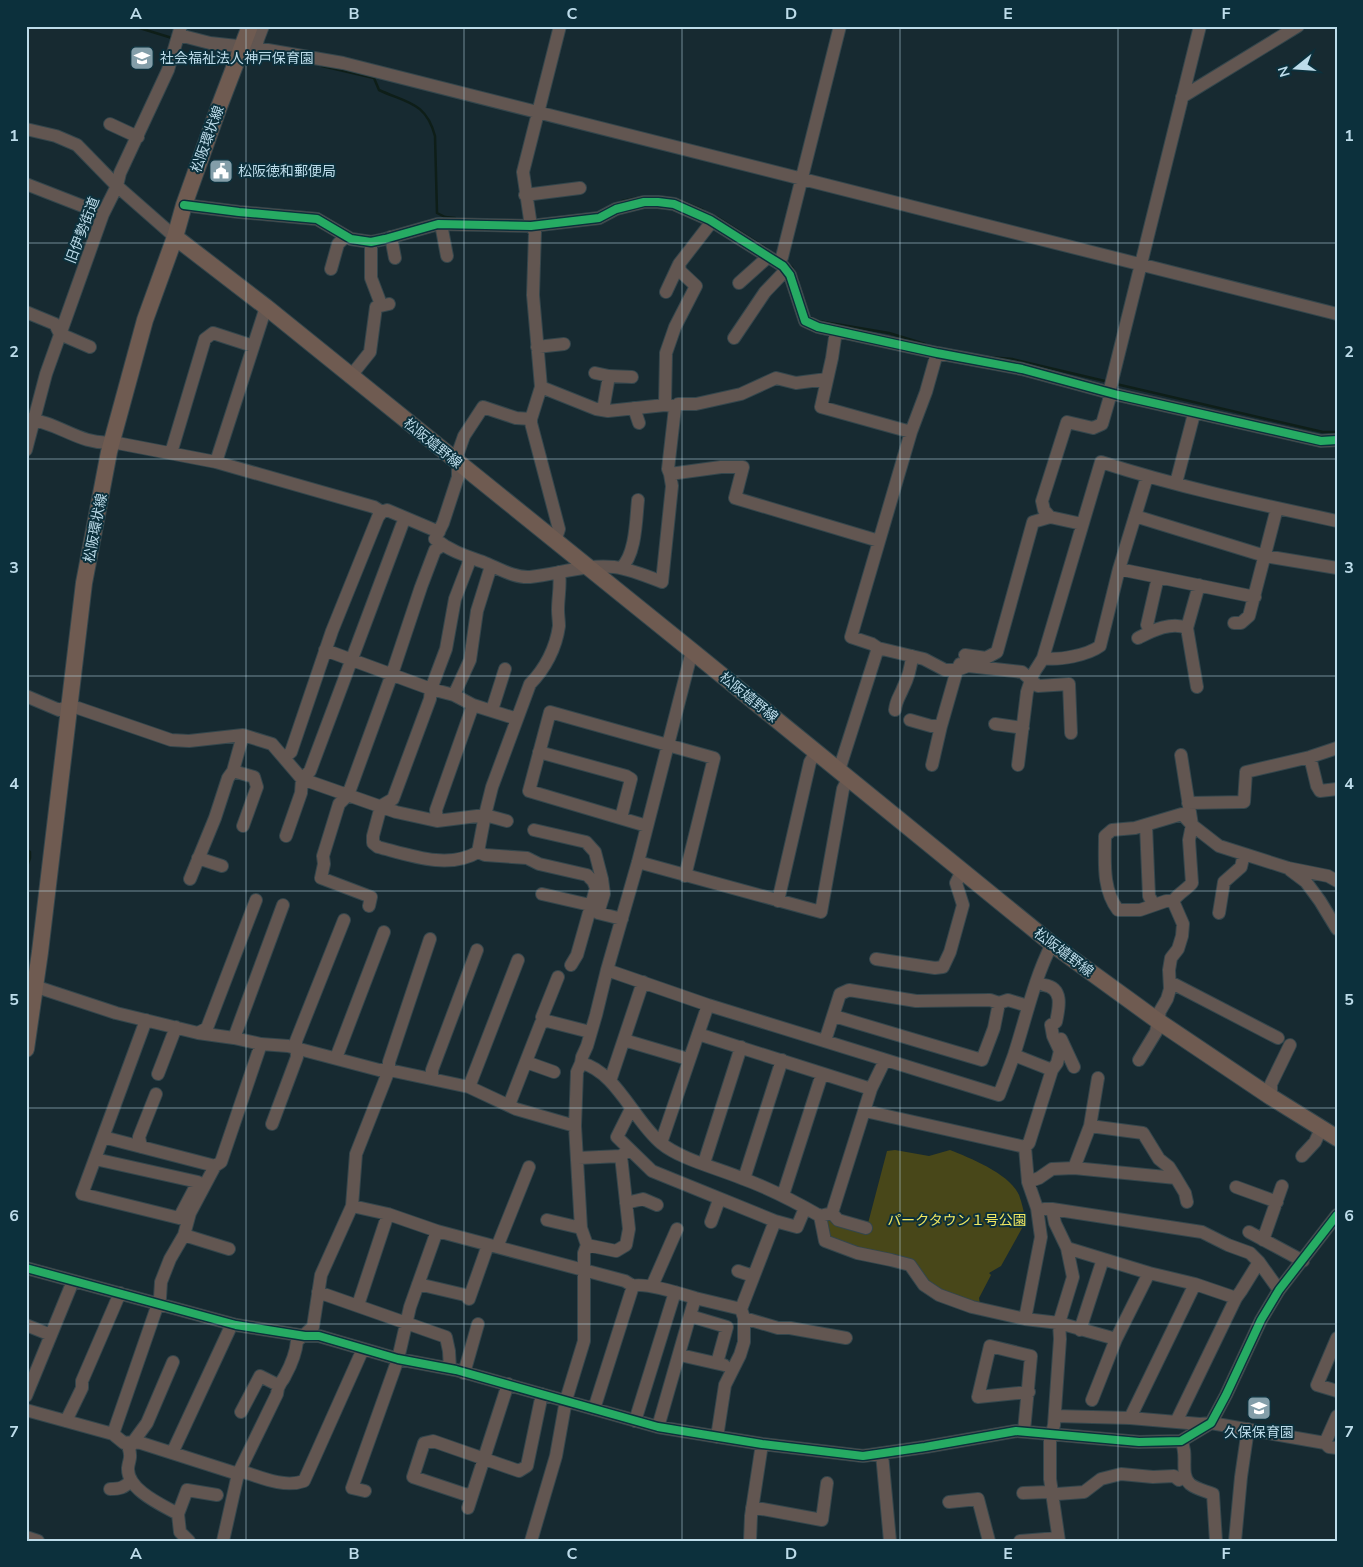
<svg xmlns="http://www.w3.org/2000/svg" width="1363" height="1567" font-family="'Nunito Sans','Noto Sans JP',sans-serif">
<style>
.green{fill:#484719}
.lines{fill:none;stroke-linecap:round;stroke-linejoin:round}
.stream{stroke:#0e1e18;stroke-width:2.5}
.minor-casing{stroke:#34464c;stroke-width:14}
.major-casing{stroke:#34464c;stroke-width:18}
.minor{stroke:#625651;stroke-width:12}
.major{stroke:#6f5b51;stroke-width:16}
.cycleway-casing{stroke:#0c303c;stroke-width:11}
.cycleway{stroke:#26ab63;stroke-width:8}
.grid{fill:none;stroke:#bddcea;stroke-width:1;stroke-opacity:0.55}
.labels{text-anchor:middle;stroke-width:4;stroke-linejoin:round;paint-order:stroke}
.poi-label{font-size:14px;fill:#bddcea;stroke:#0c303c;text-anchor:start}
.street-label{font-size:14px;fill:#bddcea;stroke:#0c303c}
.park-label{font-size:14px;fill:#f1e861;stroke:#0c303c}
.neatline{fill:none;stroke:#bddcea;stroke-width:2}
.grid-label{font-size:16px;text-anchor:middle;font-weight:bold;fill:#bddcea}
</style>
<rect width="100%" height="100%" fill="#172a31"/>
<path class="green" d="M895,1150L929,1156L950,1150C970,1158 1010,1174 1019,1195C1022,1203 1024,1213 1026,1221L1001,1266L989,1273L991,1275L979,1298L980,1305L941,1291L927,1282L915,1265L867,1252L828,1239L824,1224L829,1220L866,1231L887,1151Z"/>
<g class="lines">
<path class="stream" d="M133,26L172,38
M322,66L374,78L379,90C407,103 426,102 435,136L437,213L445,217L455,218
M679,200L703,210
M622,201L636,198
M717,217L766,248
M788,264L792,267L798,280
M818,321L889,333L925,344
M989,357L1012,359L1109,382
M1116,384L1323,432H1337
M26,849L30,852V858L26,869"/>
<g class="minor-casing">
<path id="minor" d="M179,35L210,43L256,48L343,63L1337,314
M256,48L258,39L263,26
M1182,97L1298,26
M110,124L138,137
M26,129L56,136L77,145L117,186L175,237
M26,184L103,214
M525,195L580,188
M184,205L239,212L317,219L351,239L371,242L385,239L438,224L531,226L599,218L616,209L644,202H658L674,204L710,220L783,266L790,275L805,321L818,327L937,353L1022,369L1118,395L1321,441L1337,440
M441,224L447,256
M391,237L395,258
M371,242V278L379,299
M778,263L782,257L840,26
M331,269L338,244L346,236
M739,283L768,257
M666,292L679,264
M26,312L55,324L60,334L90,347
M836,331L832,358L821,407L911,432
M734,338L765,292L786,270
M537,347L564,344
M595,373L609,376L603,410
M609,376L632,377
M350,377L370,352L376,307L389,304
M541,387L596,409L608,411L665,405L673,406
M665,405L666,353L675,327L696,286L680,271L679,264L710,224V220
M634,408L639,423
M28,419C58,422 81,446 112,442L216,462L374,507L382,512L387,510L439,532
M531,419L516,418L483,407L464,436L458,453V477L443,523L435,539C450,551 466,556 483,562C498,568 514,578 530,577C558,574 586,564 614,567C630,569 647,576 662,582L672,486L670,474L721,467H743L735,498L879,541
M26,450L46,374L103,214L117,186L120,173L168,70L181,26
M171,453L205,339L213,333L253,346
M216,462L266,307
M670,474L668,469L675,408L678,404H696L741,394L776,378L796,383L827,379
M1147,477L1119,569L1100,646C1088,655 1058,661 1043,658L1101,462C1178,487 1258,504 1337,521
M1176,483L1194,414
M1135,516L1265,556L1337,568
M1050,517L1082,524
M555,541L559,529L531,423V419L541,387L533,295L535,232L531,226L523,172L560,26
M469,558L468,565L455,599L446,649L431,689L430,699L393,799L381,806L373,836V843L378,847C409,855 448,870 478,852L485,855L527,858L539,864L587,875L593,881
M621,568C636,555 636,519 638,500
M1119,569L1255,597
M1234,623H1241L1249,616L1277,508
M1147,625L1158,577
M1138,638C1152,631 1171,621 1187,628
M878,648L872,644L851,637L911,432L926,392L937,353
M325,650L431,689L454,695L473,705
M692,651L638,862L607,970L708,1005L999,1095C1004,1082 1009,1069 1014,1055C1026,1018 1034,979 1052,944
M965,655L986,658L997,652L1033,522L1050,517L1044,510L1042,501L1067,422L1093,428L1102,424L1109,400V393L1200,26
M1043,658C1039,666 1032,673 1031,680L1038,686L1069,684L1071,733
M1197,687L1187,628L1199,585
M454,695L470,660L477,611L491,566
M26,696L59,710L70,706L78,708L171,740L189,741L243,735L272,744L302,779L396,812L437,821L485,815L492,787L530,684C545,669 556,648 559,626C559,621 558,615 558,610C558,597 561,585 559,572
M492,710L505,669
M895,710C896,700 900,696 903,688C908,678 911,667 912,656
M910,720L931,726H941
M995,724L1023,728
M539,752L626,776L631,779L621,818
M1181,755L1192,825L1189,840L1192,883C1186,890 1179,893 1173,901H1166L1140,910H1118C1102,889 1105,862 1105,836L1112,830L1135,828L1182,814L1192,825L1219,846L1288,868L1328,876L1337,881
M1310,757L1317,786L1320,791L1337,789
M284,758L291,752L332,631L378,517L382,512
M841,764L878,648L924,659L945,670H957L968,666L1022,672L1031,680L1027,692L1018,765
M932,765L941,726L957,670L960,664
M233,771L254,777L257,787L243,826
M1188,803L1244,802L1246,772L1310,757L1337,748
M437,821L436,810L473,705L517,719
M1146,825L1149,896L1154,905
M647,826L529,791L550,712L714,758L685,876
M534,830L586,842L595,852L602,879L604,894L598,913L622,919
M286,836L301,793L302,779L310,771L402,525
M478,852L485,815L507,821
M198,858L222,866
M638,862L821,912L843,789L848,779
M1290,870L1306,882L1320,901L1337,929
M190,879L215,818L228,778L233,771L243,735
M542,894L590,905
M778,901L810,762L816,752
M369,906L371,897L321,878L324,864L323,856L339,804L348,795L392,674L421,587L435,550L443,545
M1219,913L1224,882L1241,867L1244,854
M876,959L935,968L943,967L950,952L963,905L956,883L962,871
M571,965L577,955L596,888L593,881L599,880
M1170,982L1278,1038
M1044,985C1064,988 1059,1008 1056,1022L1051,1025L1053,1036L1060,1051L1057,1063L1052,1070
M34,986L116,1013L198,1033L234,1038L261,1044L288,1046L379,1070H389L469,1087L516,1109L575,1126
M834,1016L982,1060L994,1028L999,1003L1008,1000L1028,1006
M146,1020L103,1137L215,1166
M547,1021L542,1017L558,977
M198,1033L207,1028L256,900
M698,1034L871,1089
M234,1038L283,905
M1061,1039L1074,1067
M624,1040L688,1059
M825,1041L840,994L849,990L916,1001L990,1000L999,1003
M1014,1055L1052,1070L1029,1143L1025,1147L1028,1182L1037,1208L1041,1237L1025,1319
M336,1058L384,932
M1139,1060L1156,1032L1160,1011L1167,999L1170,989L1169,970L1171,958L1178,949L1182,936L1183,924L1173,901
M526,1062L554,1072
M581,1063C616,1071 634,1121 661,1143C680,1159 717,1168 741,1178C769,1188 794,1201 820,1216L832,1213L871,1089L885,1060
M158,1074L176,1027
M432,1079V1070L477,950
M610,1081L643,982
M469,1087L518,960
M1271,1097V1084L1290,1045
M509,1105L541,1023L547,1021L590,1032
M631,1109L617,1137L652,1171L775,1221
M865,1111L1025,1147
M272,1124L297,1057L296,1041L344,920
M1090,1126L1098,1078
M661,1143L708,1005
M141,1147L139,1137L156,1094
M1302,1156L1315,1142L1321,1129
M578,1158L621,1156L626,1152
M95,1159L198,1182L179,1218L82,1194L103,1137
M704,1163L741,1047
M1176,1178L1185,1193L1187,1202
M744,1179L782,1060
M1028,1182L1039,1178L1052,1169L1074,1168L1176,1178L1169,1167L1159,1159L1143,1133L1090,1126L1074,1168
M1236,1187L1277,1202
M783,1195L822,1074
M626,1203L643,1199L657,1205
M352,1206L388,1214L437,1231L625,1281L633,1286C644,1282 682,1294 695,1298L658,1427
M1044,1209H1052L1055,1223L1067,1248L1149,1273L1116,1339
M1052,1209L1202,1232L1228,1245L1250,1253L1259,1262L1279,1290
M832,1213L838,1220L866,1228
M820,1216L825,1241L857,1253L891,1260L910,1265L924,1285L939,1295L972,1307L1025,1319L1059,1323L1060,1339L1054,1425L1050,1441V1479L1059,1541
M547,1220L581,1228
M711,1222L719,1200
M1249,1232L1303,1261
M184,1235L229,1249
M1263,1240L1282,1186
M587,1245L616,1251L626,1245L629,1229L621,1156
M497,1247L529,1167
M1067,1248L1073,1277L1059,1323L1116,1339L1092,1400
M26,1268L236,1325L305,1336H319L398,1359L456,1370L658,1427L762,1444L863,1456L925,1447L1016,1431L1139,1442L1181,1441L1211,1423L1226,1395L1261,1320L1279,1290L1337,1215
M738,1271L753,1276
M1149,1273L1195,1284L1130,1418L1200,1424L1211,1423L1325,1443L1329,1447L1337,1448
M418,1284L465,1295L469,1299L488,1245
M1195,1284L1236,1298
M652,1286L677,1229
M318,1292L446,1337L449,1351L450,1369
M695,1298L741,1309
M358,1305L388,1214
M690,1316L727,1327L717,1363
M744,1318L778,1328H790L846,1338
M26,1325L51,1335
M1080,1330L1103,1259
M1337,1338L1317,1385L1337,1391
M680,1355L724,1365
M464,1373L478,1324
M26,1396L73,1281
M594,1409L633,1286
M26,1410L113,1434L124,1443L133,1442L147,1423L173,1362
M241,1412L260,1376L278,1385
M1055,1416L1130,1418
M66,1421L82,1388V1381L120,1293
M635,1421L675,1292
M1176,1422L1236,1298L1241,1291L1259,1262
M1024,1431L1031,1356L990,1346L978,1397L1029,1392
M113,1434L160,1298L161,1282L170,1259L184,1235L190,1213L215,1166L221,1162L261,1044
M717,1437L725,1385L740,1355L744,1342V1318L741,1309L775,1221L797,1227L805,1208
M1181,1441C1189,1454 1179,1474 1190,1484C1196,1489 1206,1491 1213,1494L1216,1541
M1325,1443L1337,1416
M174,1449L232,1324
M882,1454L890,1541
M110,1489C119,1489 125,1488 131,1480
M365,1491L352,1488L398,1359L410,1307L437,1231
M1023,1493L1048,1492L1057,1494L1084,1492L1101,1479L1121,1474L1153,1477L1174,1476L1179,1480
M217,1495L187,1490L178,1514C162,1505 127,1490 128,1468C129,1459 132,1458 129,1449L133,1442L141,1443L238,1474L244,1472C262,1478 285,1488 304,1481L363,1349
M472,1495L464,1494L413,1477L424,1443L433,1441L519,1471L527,1466L542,1394
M949,1502L978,1499L989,1541
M468,1508L508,1384
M752,1508L762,1509L822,1520L827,1483
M178,1514L180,1532L189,1541
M26,1537L38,1541
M223,1541L238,1474L277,1394C278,1383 281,1384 285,1376C291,1365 296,1353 297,1341L313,1327L321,1275L352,1206L356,1154L389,1070V1062L430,939
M531,1541L556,1456L566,1400L584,1341V1253L587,1245L581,1228L575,1126L577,1072L581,1063L582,1057L587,1046L596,1015L607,970
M750,1541L751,1516L762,1444
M1020,1541L1058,1538
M1235,1541L1241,1477L1248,1429"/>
</g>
<g class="major-casing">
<path id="major" d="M175,237L266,307L692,651L1052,944L1158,1021L1271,1097L1337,1138
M26,1049L40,952L84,583L109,452L145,320L175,237L184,205L219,107L250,26"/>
</g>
<use href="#minor" class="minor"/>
<use href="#major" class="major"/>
<g class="cycleway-casing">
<path id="cycleway" d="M184,205L239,212L317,219L351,239L371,242L385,239L438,224L531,226L599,218L616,209L644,202H658L674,204L710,220L783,266L790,275L805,321L818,327L937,353L1022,369L1118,395L1321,441L1337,440
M26,1268L236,1325L305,1336H319L398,1359L456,1370L658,1427L762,1444L863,1456L925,1447L1016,1431L1139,1442L1181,1441L1211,1423L1226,1395L1261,1320L1279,1290L1337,1215"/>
</g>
<use href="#cycleway" class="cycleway"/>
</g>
<path class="grid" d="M246,26V1541M464,26V1541M682,26V1541M900,26V1541M1118,26V1541M26,243H1337M26,459H1337M26,676H1337M26,891H1337M26,1108H1337M26,1324H1337"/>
<defs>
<g id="school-square" transform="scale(1.25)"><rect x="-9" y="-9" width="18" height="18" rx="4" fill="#839ea9" stroke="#0c303c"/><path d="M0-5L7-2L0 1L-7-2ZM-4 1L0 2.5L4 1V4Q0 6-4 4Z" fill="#fff"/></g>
<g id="civic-square" transform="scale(1.25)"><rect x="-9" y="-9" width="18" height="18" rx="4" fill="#839ea9" stroke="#0c303c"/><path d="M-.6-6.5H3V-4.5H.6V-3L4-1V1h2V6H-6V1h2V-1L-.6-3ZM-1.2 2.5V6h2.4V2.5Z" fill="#fff"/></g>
</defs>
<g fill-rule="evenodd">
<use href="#school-square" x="142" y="58"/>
<use href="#civic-square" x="221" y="171"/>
<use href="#school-square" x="1259" y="1408"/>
</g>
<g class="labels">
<g class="poi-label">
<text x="160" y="63">社会福祉法人神戸保育園</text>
<text x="238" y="176">松阪徳和郵便局</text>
<text x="1259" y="1437" text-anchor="middle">久保保育園</text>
</g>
<g class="street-label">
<text transform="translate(207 139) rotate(-70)" y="5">松阪環状線</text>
<text transform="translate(82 230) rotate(-69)" y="5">旧伊勢街道</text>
<text transform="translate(433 443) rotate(39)" y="5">松阪嬉野線</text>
<text transform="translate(95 528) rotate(-79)" y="5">松阪環状線</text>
<text transform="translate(749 697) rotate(39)" y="5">松阪嬉野線</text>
<text transform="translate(1064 952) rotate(37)" y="5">松阪嬉野線</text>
</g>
<g class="park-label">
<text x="957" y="1225">パークタウン１号公園</text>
</g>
</g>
<rect width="1363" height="1567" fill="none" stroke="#0c303c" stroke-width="55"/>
<g transform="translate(1296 68) rotate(253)" stroke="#0c303c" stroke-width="4" paint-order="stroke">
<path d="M0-4L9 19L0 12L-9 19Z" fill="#bddcea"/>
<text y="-8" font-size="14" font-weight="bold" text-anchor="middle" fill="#bddcea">N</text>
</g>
<rect x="28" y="28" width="1308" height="1512" class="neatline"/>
<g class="grid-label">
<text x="136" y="19">A</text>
<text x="354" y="19">B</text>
<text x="572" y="19">C</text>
<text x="791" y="19">D</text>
<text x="1008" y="19">E</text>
<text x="1226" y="19">F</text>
<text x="14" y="141">1</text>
<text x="1349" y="141">1</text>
<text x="14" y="357">2</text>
<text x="1349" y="357">2</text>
<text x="14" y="573">3</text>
<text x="1349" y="573">3</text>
<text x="14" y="789">4</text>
<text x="1349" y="789">4</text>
<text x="14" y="1005">5</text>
<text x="1349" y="1005">5</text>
<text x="14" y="1221">6</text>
<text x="1349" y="1221">6</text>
<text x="14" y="1437">7</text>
<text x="1349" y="1437">7</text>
<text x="136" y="1559">A</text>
<text x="354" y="1559">B</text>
<text x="572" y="1559">C</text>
<text x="791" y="1559">D</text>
<text x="1008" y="1559">E</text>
<text x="1226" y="1559">F</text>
</g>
</svg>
